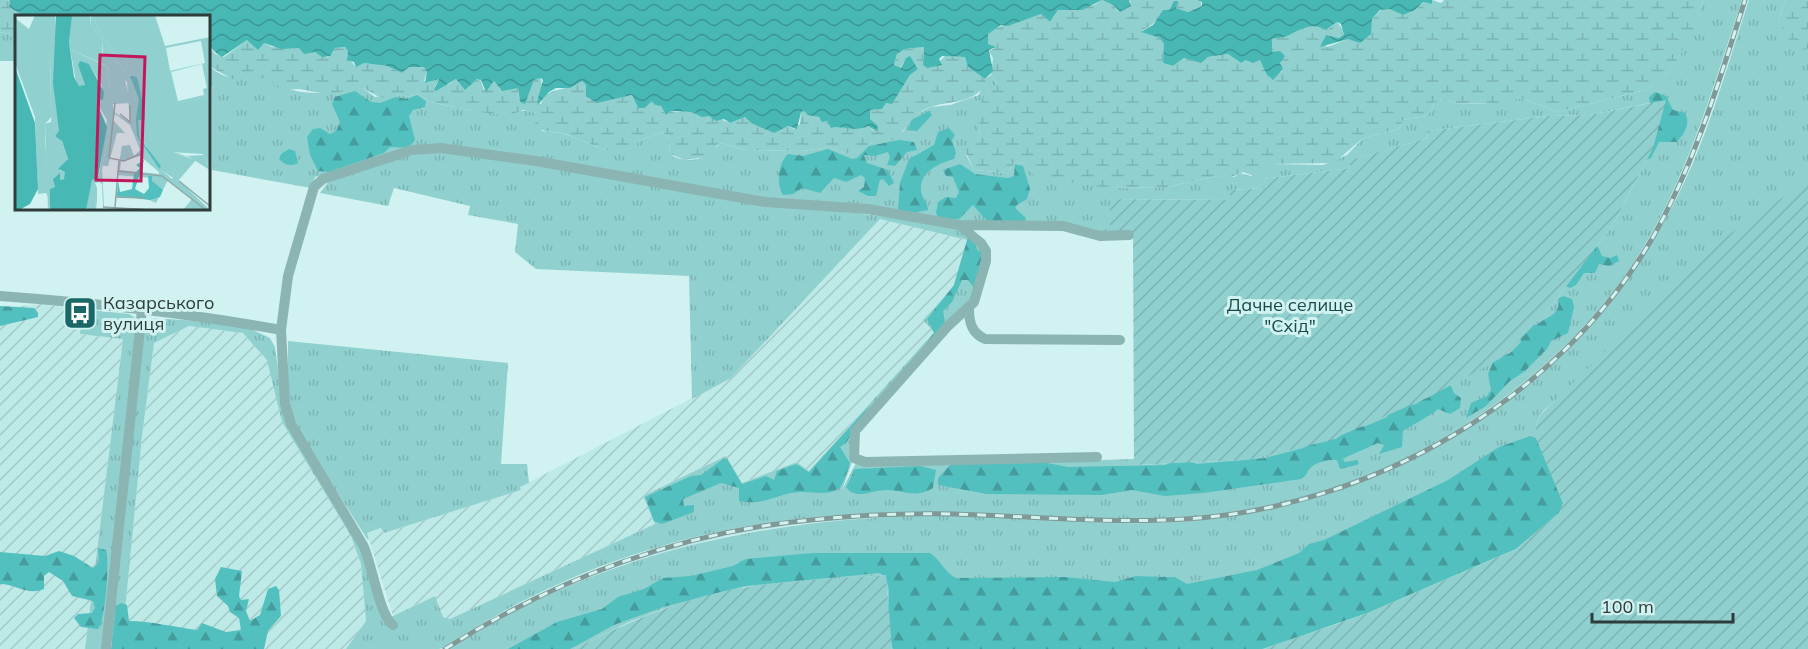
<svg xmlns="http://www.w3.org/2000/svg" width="1808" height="649" font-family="Mulish,sans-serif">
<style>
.built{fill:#bde9e7}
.industrial{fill:url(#industrial-furrows)}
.grass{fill:url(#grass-tufts)}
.forest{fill:url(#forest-firs)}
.wetland{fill:url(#wetland-marsh)}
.garden{fill:url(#garden-furrows)}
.water{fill:url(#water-waves)}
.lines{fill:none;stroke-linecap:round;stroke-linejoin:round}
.minor{stroke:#8bb5b3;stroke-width:10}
.rail-casing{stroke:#809896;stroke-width:5}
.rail{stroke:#d0f2f0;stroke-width:3;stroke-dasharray:9;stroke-linecap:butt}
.labels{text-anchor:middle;stroke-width:6;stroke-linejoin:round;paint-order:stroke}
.poi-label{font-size:18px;fill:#2e3c3b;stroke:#d0f2f0;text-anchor:start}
.park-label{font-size:18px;fill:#194a49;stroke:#d0f2f0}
.inset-road{fill:none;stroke:#8fa9a8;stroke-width:1.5}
.view{fill:#c2185b;fill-opacity:0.15;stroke:#c2185b;stroke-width:3}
.inset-edge{fill:none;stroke:#2e3c3b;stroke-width:3}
</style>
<defs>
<pattern id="industrial-furrows" width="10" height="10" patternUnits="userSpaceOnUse" patternTransform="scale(1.5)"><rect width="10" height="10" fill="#bde9e7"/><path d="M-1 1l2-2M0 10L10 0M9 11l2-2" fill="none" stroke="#a3c9c7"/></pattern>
<pattern id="grass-tufts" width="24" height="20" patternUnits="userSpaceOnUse" patternTransform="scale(1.5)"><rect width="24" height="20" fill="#90d1cf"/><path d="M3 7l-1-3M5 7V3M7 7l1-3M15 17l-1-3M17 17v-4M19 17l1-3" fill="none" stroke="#7cb4b3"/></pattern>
<pattern id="forest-firs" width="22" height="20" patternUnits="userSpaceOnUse" patternTransform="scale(1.5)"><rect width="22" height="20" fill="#52c0be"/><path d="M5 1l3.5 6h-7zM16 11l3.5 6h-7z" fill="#449d9c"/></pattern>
<pattern id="wetland-marsh" width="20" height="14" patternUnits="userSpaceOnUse" patternTransform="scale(1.5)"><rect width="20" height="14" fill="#90d1cf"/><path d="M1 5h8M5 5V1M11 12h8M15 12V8" fill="none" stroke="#7cb4b3"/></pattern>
<pattern id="garden-furrows" width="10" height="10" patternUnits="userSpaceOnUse" patternTransform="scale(1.5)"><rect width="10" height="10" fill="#90d1cf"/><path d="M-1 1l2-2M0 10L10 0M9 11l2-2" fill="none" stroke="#7cb4b3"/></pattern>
<pattern id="water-waves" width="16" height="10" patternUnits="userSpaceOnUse" patternTransform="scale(1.5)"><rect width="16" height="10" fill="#48b8b5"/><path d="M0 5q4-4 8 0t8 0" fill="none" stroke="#3c9794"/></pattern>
</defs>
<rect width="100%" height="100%" fill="#d0f2f0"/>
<path class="built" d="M1742,0H1749L1719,92L1689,171L1652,244L1630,276L1593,322L1539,377L1502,406L1418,456L1327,494L1257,511L1188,521L1086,523L951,516L875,518L806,523L727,536L623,564L558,589L476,632L449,649H442L556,585L622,559L727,530L807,517L877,512L952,511L1086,518L1189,517L1257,507L1326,490L1416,452L1499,402L1536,372L1590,318L1626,273L1648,240L1683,169Z"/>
<path class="industrial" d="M880,219L967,240L953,289L934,331L809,471L797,462L742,483L726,456L643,496L655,524L450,619L443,617L435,596L393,616L367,533L382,528L384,533L521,490L520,487L731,378Z
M42,304L82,309L80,334L123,339L85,649H0V308Z
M189,326L243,333L268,360L282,422L351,536L361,564L366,621L346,649H121L142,436L154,343Z"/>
<path class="grass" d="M1703,0H1742C1715,80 1692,162 1650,236C1561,394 1363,511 1182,518C1043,523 907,501 768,523C688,535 608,559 535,595C512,606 490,619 468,632C460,638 449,647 439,649C417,649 371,649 346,649L366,621L361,564L351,536L282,422L267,360L243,333L189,326L154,343L142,436L124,621L108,649L144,330L150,318L217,322L249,328L270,338L275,347L283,405L362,545L383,617L393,616L435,596L443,617L450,619L655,524L643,496L726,456L742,483L797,462L809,471L934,332L923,320L953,288L967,240L880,219L731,378L692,399L689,276L536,269L515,252L518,224L468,215L470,206L394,188L388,206L320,193L329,181L422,151L487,157L765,205L858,213L958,227L983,248L974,297L856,427L852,462L842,490L856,463H1003L1134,459L1135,465L1246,460L1503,357L1545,314L1613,225L1653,148L1665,100L1589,115L1548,116L1427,131L1428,138L1351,160L1350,168L1263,179V188L1231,190L1230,200L1110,199V233L964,223L765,199L441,145L315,177L311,188L212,170V86L209,85V66C234,87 238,71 257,79L270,75C290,102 334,91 363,88L375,97L400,94L407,97L419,94L430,102L474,111H529L536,113L542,131C548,132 555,132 561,133C586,139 609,159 635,148L638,141L663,132L669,139L670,154C682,163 699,161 711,153C716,149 716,145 722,143L745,150L802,151L829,147L845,153H857L865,144L885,142L904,131L912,117L931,107L950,105L979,95L985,79L991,75L997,84L979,124L980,137L976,139L966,155L974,170L1007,173L1014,164L1023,162L1031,171L1109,188L1167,187L1218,176L1234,177L1240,173L1251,176L1272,164L1323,165L1347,155L1363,138L1399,129L1403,120C1419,114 1428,123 1434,103L1445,99L1454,103L1485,104L1521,98L1558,112L1645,90C1677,76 1692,31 1703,0Z
M1749,0H1786L1778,22L1804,50L1808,49V180L1541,413L1536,427L1563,503L1560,512L1516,549L1297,639L1264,649H892L886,575L745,587L663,609L627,623L575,649H449C600,552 773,515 951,516C1030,516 1110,528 1190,521C1391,502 1576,389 1671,209C1706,144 1726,70 1749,0Z
M0,32L11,34L16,44V82H14L15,61H0Z
M82,309L129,314L137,319L102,649H85L123,339L80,334Z
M288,341L508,363L501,464H527L529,483L520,487L521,490L384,533L381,528L367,533L369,540L367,539L293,422L288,401Z"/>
<path class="forest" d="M355,91L371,102L380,103L396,97L407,99L417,95L426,101L425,107L413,110L409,116L415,140C409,150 400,147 390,147L384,153L329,172L318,171L310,155L307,137L313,129L320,128L330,134L336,131L340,122L332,104L335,97Z
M1655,92L1666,96L1673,110L1685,113C1691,124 1684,134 1677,142H1659L1651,158L1644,161L1651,108L1649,97Z
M929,111L932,115L917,131L908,130L911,120Z
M949,128L955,135L952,140L956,153L954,159C939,163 919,172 921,191C922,199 928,202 928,210L913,213L898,210L900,183L909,159L934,145L938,132Z
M899,140L914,142L917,150L907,152L895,166L887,165L890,157L888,152L875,156L864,155L867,163L888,170L894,183L889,186L883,179L880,180L876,196H868L858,191L864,187L865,178L861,175L846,182L834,178L820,193L802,188L793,194L783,195C776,184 778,163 788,154L803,156L828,149L852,159L857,158L869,146Z
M289,149L295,151L298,163C291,167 284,165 279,159L281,154Z
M960,164L975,174L1008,178L1014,176L1015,164L1023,166L1030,189L1027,199L1017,205L1015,208L1026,218L1025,221H987L973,205L959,219H939L936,213L938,202L946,197L956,198L959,192L953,177L946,176L943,170Z
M968,237L975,242L977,250L983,253L974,288L968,280H962L952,302L943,311L945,322L917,355L934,333L927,319L954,285Z
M1595,246L1598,247L1602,256L1610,258L1617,255L1619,261L1609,266L1599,264L1595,273H1584L1576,285L1570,288L1565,286Z
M1563,296L1572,299L1574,307L1568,333L1551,341L1547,349L1525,371L1510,381L1486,406L1466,418L1471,403L1487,396L1491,390L1488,374L1494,360L1510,353L1521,342L1520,336L1531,324L1537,325C1547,316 1561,316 1558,299Z
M0,306L34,308L38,313V317L0,326Z
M1449,382L1454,393L1461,398L1460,408L1450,414L1438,409C1427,418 1415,423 1403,431L1402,447L1379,454L1384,445L1378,443L1342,459L1345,462L1357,460L1359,463L1357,465L1340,469L1337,460C1331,459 1317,462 1311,467C1306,472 1308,475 1301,479L1203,493L1165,496L1132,490L1102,495L987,494L938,485V478L952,463H1047L1068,467L1166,465L1175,456L1197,464L1265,458L1303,448L1317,441L1336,439L1350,428L1366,426L1387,417L1391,408L1416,404Z
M870,405L846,443L840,447L850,463C848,469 844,484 839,488C830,496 813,492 803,492C781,491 765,507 739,501V488L721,483L683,499L684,506L694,505V512L662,524L654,521L645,497L691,476L701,475L723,459H727L742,484L766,476L774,480L777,471L796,464L809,472Z
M1530,436L1536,438L1563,503L1560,512L1516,549L1368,613L1262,649H893C890,641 887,633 886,625C886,606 896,587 880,573L745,586L663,607L614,625L570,649H508L557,622L602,609L618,597L644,589L663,578L691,576L733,566L746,559L812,553H930C941,560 944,572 956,578L1065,577L1115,582L1136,576L1161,577H1175L1187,584L1257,570L1299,553L1309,544L1324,540L1448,480L1499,447Z
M920,466L936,470L933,488C915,499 904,490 886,490C872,490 856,501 846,487L855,469Z
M98,548L106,550C110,560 105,623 98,629L81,627L74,618L78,614L92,613L95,608L93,601L72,596L63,581L49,572L44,576V589C28,596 15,584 0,584V552L45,556L59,551L74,556L93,568L99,562Z
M221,567L242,571L239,596L241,600L249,599L246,611L250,621L260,615L268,589L276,586L279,590L281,616L268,631L264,649H111L116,606L121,603L127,605L129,621C150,621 174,627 197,630L202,623L226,632L241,630L239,618L230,612L228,606L217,596L215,579Z"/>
<path class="wetland" d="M0,0H10L9,7L23,14L24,16H16V44L11,34L0,32Z
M1102,0L1113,5L1118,11L1131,2L1129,0H1200L1202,6L1188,12L1176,8L1177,4H1172L1169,10H1163C1161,16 1150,28 1143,30L1142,32L1160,38L1165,44L1163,63L1173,66L1184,58L1200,62L1208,57L1228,54L1241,63L1246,60H1260L1271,79L1282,71L1280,63L1284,55L1280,52H1272L1271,39C1276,38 1282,38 1287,36C1303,29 1308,21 1328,29L1337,22L1345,32L1339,38L1326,35L1323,42L1327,47L1348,39L1361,42L1363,37L1369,36L1372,19L1382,9H1393L1403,15L1415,10L1423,2L1432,4V0L1441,3L1444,0H1703L1691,36L1674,65L1657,85L1645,90L1558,112L1521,98L1495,104L1454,103L1445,99L1434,103C1428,123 1419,114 1403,120L1399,129L1363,138L1334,163L1272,164L1257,177L1243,172L1229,178L1218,176L1167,187L1109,188L1044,179L1036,177L1023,162L1014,164L1007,173L974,170L965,151L972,140L980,137L978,108L985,95L997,84L991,75L993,58L989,51L995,48L988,45V34C998,24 1023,20 1037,15L1041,14L1050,22L1058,10L1094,5Z
M1786,0H1808V49L1804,50L1793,46L1778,22Z
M247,40L251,41L256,48L264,43L272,47L299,48L308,53L315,52L328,57L335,48L345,47L349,51L347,56L355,66L364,63L387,66L402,73L409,67H425L427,72L424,81L427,83L439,78L435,87L449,84L456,79L467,87L477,79H480L484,90L488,89L494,81L501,90L518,88L519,99L526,100L534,80L541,78L542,89L537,104H541C548,88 556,92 568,87C573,85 577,82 582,81L586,85L588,97L596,102L632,95L638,108H645L652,101L661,106L666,115L671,111C677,113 683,111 690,111C696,112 725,120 730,123L745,117L751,123L775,131L788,126L794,129L800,124L801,112L804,111L827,121L833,128C845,124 855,133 868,126L874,131L876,125L870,119V110L882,109L884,104L893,101L910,75L918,69L914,62L905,60L900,68L894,65L897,54L905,49L924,47L923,65L940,61L945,56L965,57L968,67L985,79L986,84C973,105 948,100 928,108C909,116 907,133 890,141C873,148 873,136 857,153H845L829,147L802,151L745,150L722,143L717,145L712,156L685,160L670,154L669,139L663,132L638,141L634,151C614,159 581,138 562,133C551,131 544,133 535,126L536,113L523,110L508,116L474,111L430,102L419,94L407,97L400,94L381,98L363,88L327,94L299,89L282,90L274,85L270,75L261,79H232L209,66L208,46L215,54L224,57Z"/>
<path class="garden" d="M1666,100L1653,148L1613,225L1545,314L1503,357L1429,397L1328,441L1246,460L1134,465L1133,234L1110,233V199L1230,200V190L1263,188L1262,179L1350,168V160L1428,138L1427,131L1548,116L1589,115Z
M1808,180V649H1264L1368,613L1516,549L1560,512L1563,503L1536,438V427L1541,414L1720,241Z
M886,575L892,649H575C629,621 687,596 748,587C793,580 840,579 886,575Z"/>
<path class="water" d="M10,0H1129L1131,6L1120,12L1113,5L1102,0L1082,10H1058L1050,22L1041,14L1008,26L1001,25L988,34V44L996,47L989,50L993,71L985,79L968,67L965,57L942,56L939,59L942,65L927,68L923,65L924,47L905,49L897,54L894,65L901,68L906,58L910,56L918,69L910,75L892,104L886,103L882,109L870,110V119L878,126L876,131L868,126C855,133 844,125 831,128L827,121L822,122L819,117L808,115L804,111L801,112L797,129L788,126L774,133L751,123L745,117L730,123L724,119L716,121L709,116L702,117L692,112L671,111L666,115L661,106L655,105L652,101L645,108H638L632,95L597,103L586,96V85L582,81L570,88H556L549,92L538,105L537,102L543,80L541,78L534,80L525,104L520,102L518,88L502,91L494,81L486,92L481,80L477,79L465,90L456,79L436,91L434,90L439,79L425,83L427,72L424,67H409L402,73L387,66L364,63L356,67L354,62L347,60L348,51L345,47L335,48L330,56L322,57L315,52L304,54L299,48L281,49L264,43L258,50L247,40L222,57C203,45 208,38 208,16H24L9,7Z
M1197,0H1432V4L1423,2L1415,10L1403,15L1390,9L1380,10L1372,19L1371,34L1360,43L1348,39L1320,47L1326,35L1339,38L1344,34L1341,24L1337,22L1326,30C1311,21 1301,30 1287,36C1283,38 1276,38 1272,39V52L1280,51L1285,56L1280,63L1283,69L1273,80L1267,75L1260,60L1253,63L1246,60L1241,63L1228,54L1208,57L1201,63L1184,58L1173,66L1163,63L1164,44L1160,38L1141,32L1153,25L1163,10H1169L1174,1H1178L1176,8L1188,12L1202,6V2Z"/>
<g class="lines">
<path class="minor" d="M959,225L981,243L986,251V261L974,302L948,326L855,431L854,458L865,462L1097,457
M0,296C94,303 188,313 281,330
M969,309C969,323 972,333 985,339L1120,340
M393,625C379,615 372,563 363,545L291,424L285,404L281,330L288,276L314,187L323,179L412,150L441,148L536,161L765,202L868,209L959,225L1063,226L1100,236L1129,235
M106,649L142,310"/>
<g class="rail-casing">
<path id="rail" d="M445,649C555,579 680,532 811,520C858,515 906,513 954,514C1031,516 1108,524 1185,519C1371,508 1559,400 1653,237C1695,163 1719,81 1745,0"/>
</g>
<use href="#rail" class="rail"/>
</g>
<defs>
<g id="bus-square" transform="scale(1.725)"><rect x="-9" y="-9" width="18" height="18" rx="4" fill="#196766" stroke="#d0f2f0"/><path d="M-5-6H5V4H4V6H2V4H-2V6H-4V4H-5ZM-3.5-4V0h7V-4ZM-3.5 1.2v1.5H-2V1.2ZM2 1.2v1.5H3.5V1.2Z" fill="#fff"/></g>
</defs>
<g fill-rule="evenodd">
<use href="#bus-square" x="80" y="313"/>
</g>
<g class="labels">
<g class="poi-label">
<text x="103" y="309">Казарського<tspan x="103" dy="21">вулиця</tspan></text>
</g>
<g class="park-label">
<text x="1290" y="311">Дачне селище<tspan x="1290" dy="21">"Схід"</tspan></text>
</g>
</g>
<g transform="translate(15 15)">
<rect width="195" height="195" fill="#d0f2f0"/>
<path d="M20,0H40L42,30L36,40L35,87L42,96L30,109V123L34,183L31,178L23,179L20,102L0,48V3L14,14ZM76,0L102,47L113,60L122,62L129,80L132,116L139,131L171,141L189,140L195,155L174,142L142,135L140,133L133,121L131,117L129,105H123L125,123L146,151L145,154L157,164L159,161L195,195H168L177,184L153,165L141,188L130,183L101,182L102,163V177L134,180L137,163L102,160L107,131L115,130L119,141L125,135L115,110L100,99L98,105L110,118H102L93,151H87L89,192L130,194L136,195L88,193L87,169L84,167L80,168L82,173V185L81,195L79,168L85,164L93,122L94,106L88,97L95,98V73L90,50L55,34L88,41V25L76,10ZM92,51L112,67L115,107L99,97ZM125,141L144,157V159L105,155L106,147ZM140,0L150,31L195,22V81L157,90ZM186,26L190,48L155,56L151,33ZM187,49L192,73L188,74L189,80L163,86L156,57Z" fill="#90d1cf" fill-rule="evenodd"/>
<path d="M120,58L129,80L130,104L123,106L125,124L147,151L145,155L122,121L121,103L124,84L115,61ZM129,145L120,174L129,179L134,173L133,161H137V166L148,175L145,182L135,185L102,181L103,166L105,177L117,174L119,159L125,153L121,150Z" fill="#52c0be"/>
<path d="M56,0H75L76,10L88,25L87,42L57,35L91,51L96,79L95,98H90L94,106L93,122L85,164L80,166L81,195L70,193L77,164L84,161L92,105L82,88L84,82L88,85L87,71L74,49L63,50L70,70L65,72L61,67L54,27ZM41,30L39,67L45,116L40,121L46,124L53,144L44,155L50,157V163L45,166V159L40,162V172L35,174L37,188L33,195L30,109L36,107L37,97H42L36,94L35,87L36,40Z" fill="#90d1cf"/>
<path d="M76,0H140L159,89L195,81V153L188,139L155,137L181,145L163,166L144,154L146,151L124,121L123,105H130V97L122,62L113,60L102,47ZM92,50L109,62L116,88L97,89Z" fill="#90d1cf"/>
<path d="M57,0L54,27L59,62L64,71L70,70L63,50L65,46L74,49L89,77L88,85L84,84L82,88L92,112L83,162L77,165L71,195H35V174L40,172L38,164L45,158V165L49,164L50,157L43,154L53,144L47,126L40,121L44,116L38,68L41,1ZM0,52L20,108L23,174L15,189L4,195H0Z" fill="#48b8b5"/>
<path class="inset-road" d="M100,88L94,143L109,146L125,139M105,99L115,107V90M103,156L147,161L191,195M164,166L195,191M100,182L130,183M88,192L137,195M100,192L104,146"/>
<path class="view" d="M85,40L130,42L126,166L81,165Z"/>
<rect width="195" height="195" class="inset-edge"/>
</g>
<path d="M1592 613v9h141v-9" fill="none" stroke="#2e3c3b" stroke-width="3"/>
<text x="1601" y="613" font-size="18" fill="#2e3c3b" stroke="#d0f2f0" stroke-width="4.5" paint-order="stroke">100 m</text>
</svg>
